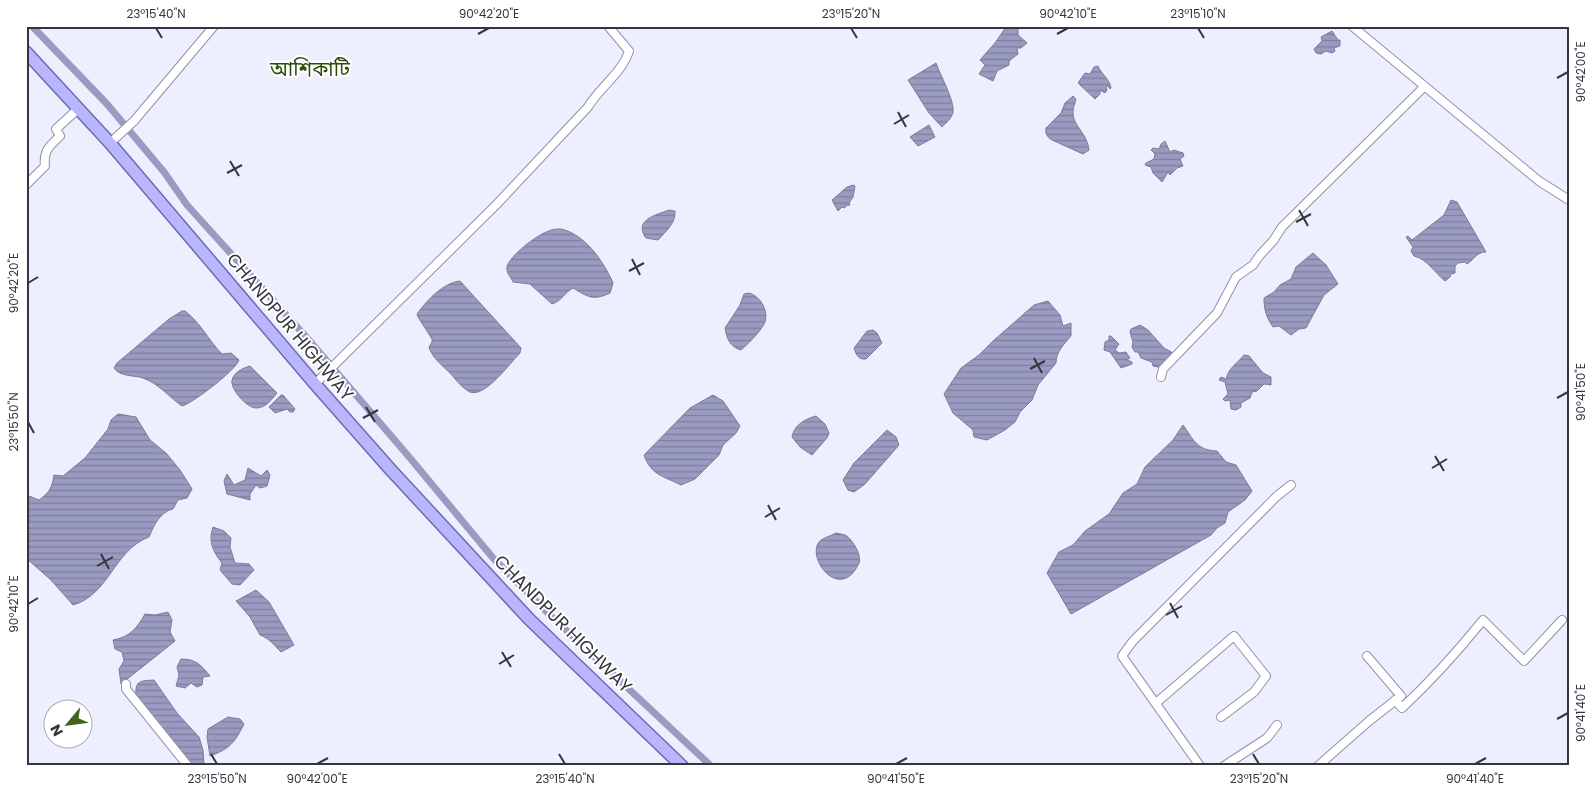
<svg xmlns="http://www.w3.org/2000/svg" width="1595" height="792" font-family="Poppins,'Noto Sans Bengali',sans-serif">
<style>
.water{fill:url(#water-rules);stroke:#7b7c9a}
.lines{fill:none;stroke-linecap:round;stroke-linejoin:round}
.canal{stroke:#999bc0;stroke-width:7}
.street-casing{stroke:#9091aa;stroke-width:10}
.primary-casing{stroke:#6c6ab8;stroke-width:14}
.street{stroke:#fff;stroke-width:8}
.primary{stroke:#b9b6fb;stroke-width:11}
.ticks{fill:none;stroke:#353540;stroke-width:2}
.labels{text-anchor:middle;stroke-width:4;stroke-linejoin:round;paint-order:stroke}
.street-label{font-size:18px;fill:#353540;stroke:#fff}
.quarter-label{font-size:20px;fill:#2b4c08;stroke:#fff}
.neatline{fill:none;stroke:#353540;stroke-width:2}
.ticks-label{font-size:12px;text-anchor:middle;fill:#353540}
</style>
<defs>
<pattern id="water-rules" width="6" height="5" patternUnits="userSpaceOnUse" patternTransform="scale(1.25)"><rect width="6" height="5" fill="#999bc0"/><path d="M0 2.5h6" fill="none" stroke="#7e7f9d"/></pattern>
</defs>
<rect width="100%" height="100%" fill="#edeefe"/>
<path class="water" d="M1006,27L1018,29V35L1027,43L1021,48H1017L1018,54L1009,61V65L997,71L993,81L979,74L985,65L980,60L995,43Z
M1332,31L1338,40H1340V46L1334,48L1335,51L1332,53L1326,51L1321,54L1316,53L1314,49L1322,41L1321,37Z
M936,63C940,75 955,101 953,112C952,118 946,123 942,127L929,113L908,80Z
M1098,66C1101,74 1110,79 1111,88L1110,89L1108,86L1106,87L1107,90L1105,93L1100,90V94L1095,99L1078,83L1085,73L1090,74L1094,67Z
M1073,96L1076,99C1075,104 1073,107 1073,112C1072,125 1088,134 1089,150L1083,154L1052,140C1047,137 1045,133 1046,128L1061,113L1065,103Z
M929,125L935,137L918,146L910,137Z
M1165,141L1170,152L1174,150L1183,153L1184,156L1180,159L1183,166L1177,168L1170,175L1168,172L1162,182L1153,173L1151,167L1145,165L1146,163L1154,159L1155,154L1151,150L1153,148L1159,149L1161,144Z
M853,185L855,186L853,197L849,203L850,205L845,206V208L842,207L838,211L832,200L847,187Z
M1451,200L1457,202L1486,252C1476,252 1474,260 1467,264L1465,262L1458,263L1455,266V273L1451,274L1450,277L1445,281C1435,273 1427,259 1414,256L1411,251L1413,247L1406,237L1408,236L1412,240L1444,215Z
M669,210L675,211C676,223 666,231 658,240L646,238C633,220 656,215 669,210Z
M561,229C585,234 604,262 613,283L610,293C593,301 588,297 573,288C564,293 563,300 552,304L530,284L513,282C511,277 506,273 507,267C509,256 538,234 549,231C552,229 557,229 561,229Z
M1313,253L1326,265L1338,284L1324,295L1306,328L1299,329L1291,335L1279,326L1273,327C1266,317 1264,309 1264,298L1274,292L1280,285L1291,279L1296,267Z
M460,281L521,348L520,353C510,363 485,398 470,392C463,389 456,380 451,374C443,366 432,358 429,347L432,342V339L418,317L417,314C427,300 443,283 460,281Z
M749,293C761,296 771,314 763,326C758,334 748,344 741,350C730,347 727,339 725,328L740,305L744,294Z
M1048,301L1060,315L1063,326L1071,323V336C1064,344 1056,352 1056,363L1038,385L1032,400L1020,412L1015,422L1005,430L987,440L974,437L973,430L953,413L944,394L961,368L979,355L993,341L1034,305Z
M182,311H185C200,322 209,341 222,354L231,353L239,360C236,370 193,403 182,406C168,396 159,384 143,378C134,375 120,377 114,368L117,363L169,319Z
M1140,325L1148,330L1164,348L1175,354L1159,369L1158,367L1153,366L1152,362L1141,358L1138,352H1135L1132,347L1133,342L1130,332L1131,329Z
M873,330L877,333L882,343L866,359C858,360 856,354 854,348L867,331Z
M1109,336H1111L1119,344L1115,350L1119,353L1126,352L1130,358L1127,360L1132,362V364L1121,368L1110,352L1104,350L1105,342L1109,340Z
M1244,355L1249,356L1263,373L1271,377V385L1264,384L1257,391L1252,392L1250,398L1241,403V407L1236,410L1231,409L1230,400L1225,401L1223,399L1228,394L1225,382L1219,380L1221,377L1226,379C1229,367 1237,364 1244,355Z
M250,366L277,393C271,400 266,408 256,408C247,408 230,389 232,380C234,372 243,368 250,366Z
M281,395H283L295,409L293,412H290L287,409L275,413L269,407Z
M713,395L723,401L740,426L736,433L723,445L719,455L695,479L681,485C663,476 651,475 644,455L690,408Z
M118,414L136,417L150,440L166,453L180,470L192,489L187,498L178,500L173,509C160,512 154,525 149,537C114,550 109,595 73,605L51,580L26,558V497L29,496L39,500C49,493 52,488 54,475L63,476L85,458L108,429L111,420Z
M816,416L825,424L829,433L827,438L812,455L800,447L792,437C794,425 805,419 816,416Z
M1183,425C1194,440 1196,450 1217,451L1226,462L1236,465L1252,491L1245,500L1228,512L1225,523L1217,528L1211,535L1071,614L1047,573L1059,552L1073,545L1085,531L1109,514L1123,493L1137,484L1145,467L1173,440Z
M887,430L896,437L899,445L865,484L854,492L848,490L843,480L854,463Z
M248,468L261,476L267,470L270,475L267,486L260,488L256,485L250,494V500L227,494L224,481L227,474L234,485L245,480Z
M213,527L224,531L231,538L230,547L235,563L249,564L254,570L240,585L232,584L220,570L222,563C213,552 208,541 213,527Z
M836,533C840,534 843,534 847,536C853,541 862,555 859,563C841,603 806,559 819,542C822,538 831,536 836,533Z
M256,590L269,602L294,645L281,652C274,645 269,638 260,635L250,617L236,601Z
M168,612L172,620L170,632L175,641L121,684L119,669L124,661L122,652L115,649L113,640C130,637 137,628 145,614L155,615Z
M181,659C196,659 201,665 210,676L203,677L202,685L197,687L191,683L185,688L176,686L179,675L177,667Z
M154,680L177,713L199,737L203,750L204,765H194L177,750L136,696C135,680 140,681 154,680Z
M228,717L240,719L244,724C235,742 230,749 210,756L207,737L208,729Z"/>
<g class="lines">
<path class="canal" d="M32,26L107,104L164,172L187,205L308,339L410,458L493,558L551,616L711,766"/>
<g class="street-casing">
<path id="street" d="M1352,26L1539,181L1569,200
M110,143L134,121L214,26
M26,185L45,166C43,150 50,146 60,136L56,129L79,108
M1161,377L1163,369L1217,313L1236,277L1253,265L1260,255L1273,241L1282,227L1424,87
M315,384L497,204L588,107C600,87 622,73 629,51L608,26
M126,684V689L188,766
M1395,700L1402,708C1431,681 1458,651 1483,620L1524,661L1562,620
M1156,703L1234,636L1266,676L1254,692L1221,717
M1200,766L1122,656L1133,641L1277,496L1291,485
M1224,766L1267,738L1277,725
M1318,766L1369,721L1401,696L1367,656"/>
</g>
<g class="primary-casing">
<path id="primary" d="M26,52L110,143L315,384L390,469L529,619L682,766"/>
</g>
<use href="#street" class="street"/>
<use href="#primary" class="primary"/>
</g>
<path class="ticks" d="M156,28L162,38M851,28L857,38M1198,28L1204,38M478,34L489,28M1057,34L1068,28M1557,78L1568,72M898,112L906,127M894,124L909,115M230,161L239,176M227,173L242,165M1299,210L1308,226M1296,222L1311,214M632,259L640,275M629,271L644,263M28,283L38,277M1034,358L1042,373M1030,369L1045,361M1557,398L1568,392M366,407L375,422M363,418L378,410M28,422L34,433M1435,456L1444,471M1432,468L1447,459M768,505L776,520M765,517L780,508M101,554L109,569M97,566L113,557M1170,603L1178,618M28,604L38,598M1166,615L1182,606M502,652L511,667M499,664L514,655M1557,719L1568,713M211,754L217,764M559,754L565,764M1253,754L1259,764M317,764L328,758M896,764L907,758M1475,764L1486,758"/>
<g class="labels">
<g class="street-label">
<text transform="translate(290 327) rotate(50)" y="6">CHANDPUR HIGHWAY</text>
<text transform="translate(563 624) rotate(45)" y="6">CHANDPUR HIGHWAY</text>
</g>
<g class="quarter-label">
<text x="310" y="76">আশিকাটি</text>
</g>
</g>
<rect width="1595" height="792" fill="none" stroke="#ffffff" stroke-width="55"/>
<g transform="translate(68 724) rotate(241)"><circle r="24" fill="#ffffff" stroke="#aeaeb3"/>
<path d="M0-4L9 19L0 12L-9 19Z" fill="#3f641d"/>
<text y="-8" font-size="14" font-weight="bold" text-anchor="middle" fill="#353540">N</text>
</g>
<rect x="28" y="28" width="1540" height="736" class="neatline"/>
<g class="ticks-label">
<text x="156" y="18">23°15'40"N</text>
<text x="489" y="18">90°42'20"E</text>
<text x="851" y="18">23°15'20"N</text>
<text x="1068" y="18">90°42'10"E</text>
<text x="1198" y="18">23°15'10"N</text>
<text transform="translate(1581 72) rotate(-90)" y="4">90°42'00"E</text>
<text transform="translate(14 283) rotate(-90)" y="4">90°42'20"E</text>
<text transform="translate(1581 392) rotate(-90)" y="4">90°41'50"E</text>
<text transform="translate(14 422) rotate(-90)" y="4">23°15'50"N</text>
<text transform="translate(14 604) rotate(-90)" y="4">90°42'10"E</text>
<text transform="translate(1581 713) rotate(-90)" y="4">90°41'40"E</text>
<text x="217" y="783">23°15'50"N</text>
<text x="317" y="783">90°42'00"E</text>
<text x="565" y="783">23°15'40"N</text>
<text x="896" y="783">90°41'50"E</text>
<text x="1259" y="783">23°15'20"N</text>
<text x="1475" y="783">90°41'40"E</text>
</g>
</svg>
